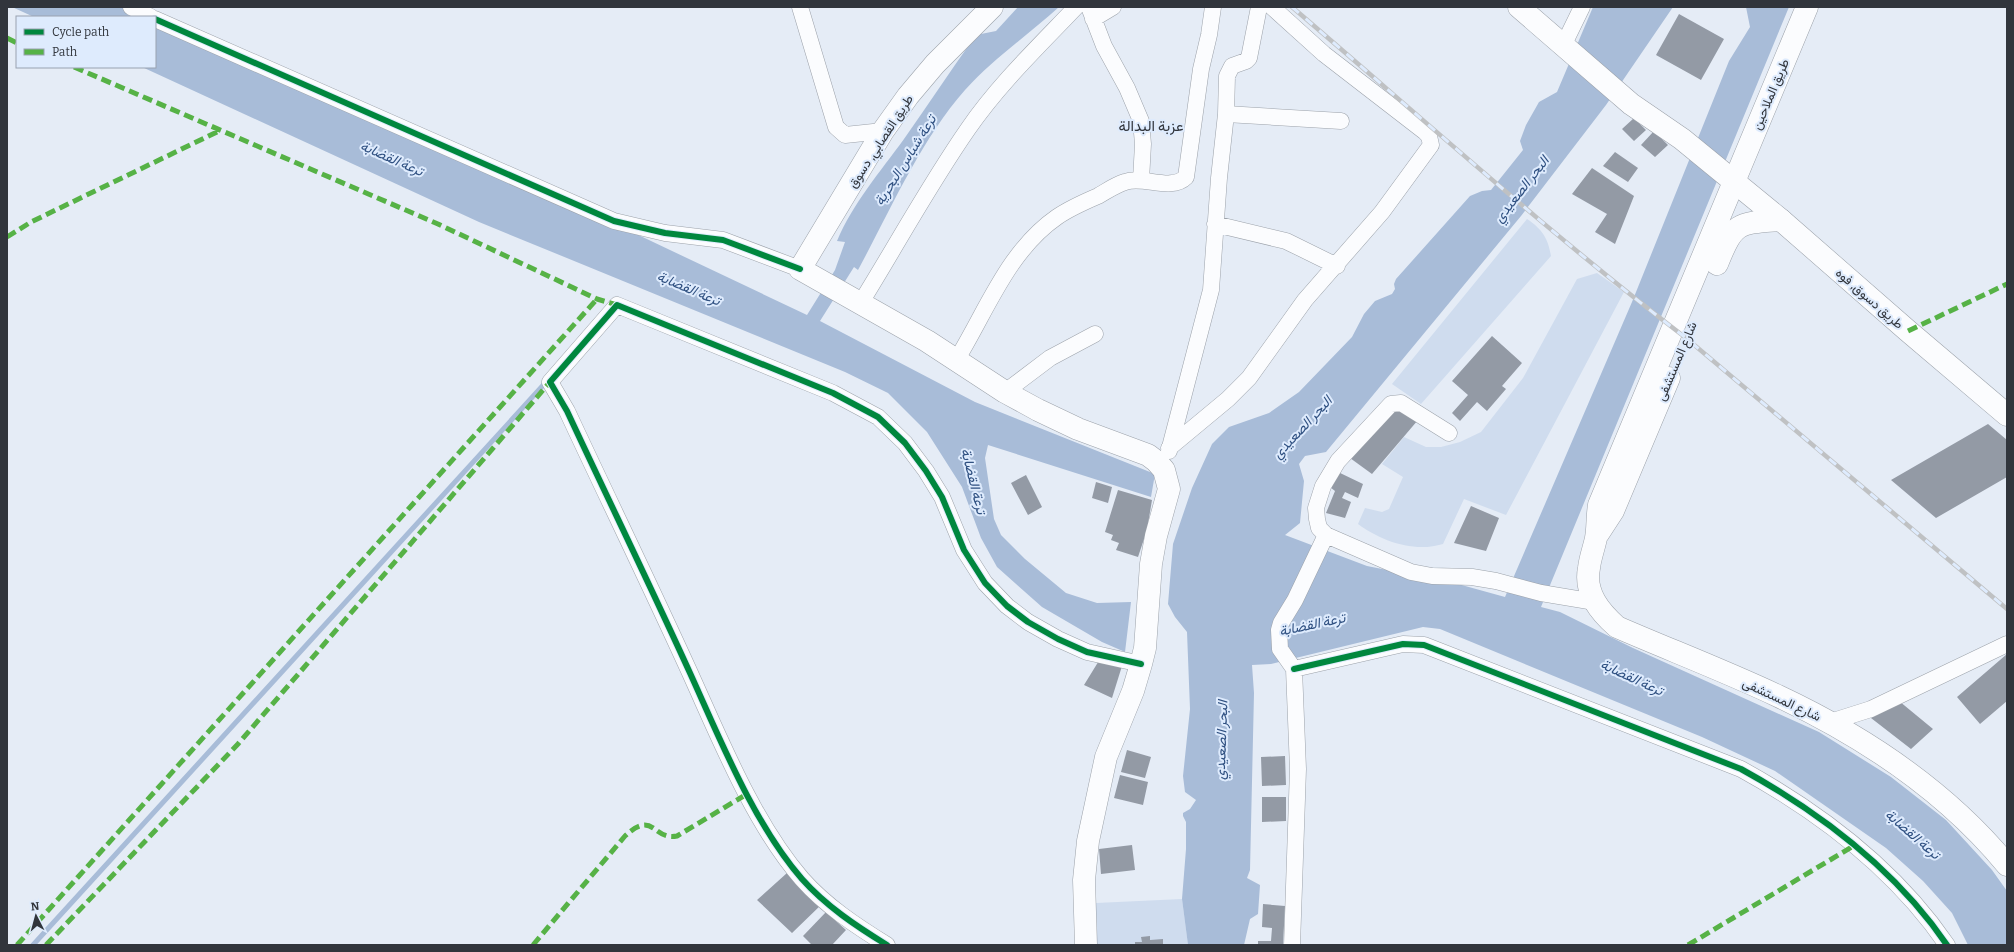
<svg xmlns="http://www.w3.org/2000/svg" width="2014" height="952" font-family="Bitter,Vazirmatn,serif">
<style>
.green{fill:#cfdcee}
.water{fill:#a8bcd8}
.lines{fill:none;stroke-linecap:round;stroke-linejoin:round}
.stream{stroke:#a8bcd8;stroke-width:5}
.building{fill:#939aa5}
.street-casing{stroke:#9ca2aa;stroke-width:17}
.secondary-casing{stroke:#9ca2aa;stroke-width:23}
.primary-casing{stroke:#9ca2aa;stroke-width:23}
.street{stroke:#fbfcfe;stroke-width:16}
.secondary{stroke:#fbfcfe;stroke-width:22}
.primary{stroke:#fbfcfe;stroke-width:22}
.rail-casing{stroke:#bfc1c3;stroke-width:4.5}
.rail{stroke:#deebfd;stroke-width:3;stroke-dasharray:9;stroke-linecap:butt}
.quiet{stroke:#56b246;stroke-width:5;stroke-dasharray:10 5;stroke-linecap:butt}
.cycleway-casing{stroke:#deebfd;stroke-width:8}
.cycleway{stroke:#00873e;stroke-width:6}
.labels{text-anchor:middle;stroke-width:4;stroke-linejoin:round;paint-order:stroke}
.street-label{font-size:13px;fill:#31353c;stroke:#deebfd}
.water-label{font-size:14px;font-style:italic;fill:#2f5081;stroke:#deebfd}
.quarter-label{font-size:15px;fill:#31353c;stroke:#deebfd}
</style>
<rect width="100%" height="100%" fill="#e5ecf6"/>
<path class="green" d="M1527,219C1542,229 1548,238 1551,256L1421,404L1392,384Z
M1597,273L1624,292L1506,515L1464,499L1443,544C1414,553 1381,541 1358,524L1365,508L1382,512L1389,509L1403,477L1382,464L1404,437L1426,447H1441L1460,442L1481,432L1523,378L1577,279Z
M1182,899L1188,945H1096V903Z"/>
<path class="water" d="M12,7H122L145,17H34Z
M1018,7H1059C1028,35 993,59 965,90C920,141 890,211 858,270L854,267L820,321L975,402L1155,474L1151,497L988,445L985,458L994,519L1001,535L1025,559L1066,593L1097,603L1131,602L1125,652L1102,642L1042,607L997,567L981,538L962,487L927,432L888,393L845,372L479,222L142,67H155V22L611,222L807,315L835,270L845,242L837,241C853,203 880,172 904,139C928,105 950,71 974,38L981,34L996,31Z
M1593,7H1673L1606,105L1521,216L1326,452L1305,456L1299,464L1304,481L1300,523L1285,535L1367,566L1458,584L1505,597L1632,302L1729,61L1750,27L1746,7H1789L1541,607L1560,612L1633,648L1819,732L1891,777L1946,820L1992,870L2007,891V945H1968L1952,913L1923,881L1886,848L1775,771L1702,737L1440,629L1423,627L1271,664L1252,665L1254,693L1250,870L1247,878L1260,885L1258,914L1250,919L1244,945H1188L1182,899L1186,849V822L1183,816V813L1190,809L1196,800L1185,792L1183,776L1190,709L1187,632L1175,617L1168,604L1173,544L1192,488L1212,444L1229,427L1269,413L1299,392L1352,337L1364,314L1375,301L1392,294L1395,289L1394,284L1396,279L1470,196L1482,191L1491,190L1523,150L1520,141L1526,125L1539,102L1557,92Z"/>
<g class="lines">
<path class="stream" d="M33,945L547,381"/>
</g>
<path class="building" d="M1679,14L1724,39L1701,80L1656,55Z
M1634,118L1646,130L1634,141L1622,129Z
M1654,131L1668,145L1655,157L1641,145Z
M1615,152L1638,168L1628,182L1603,166Z
M1592,168L1634,196L1615,244L1595,232L1607,214L1572,194Z
M1492,336L1522,363L1502,386L1506,389L1487,411L1477,402L1460,421L1452,413L1468,395L1452,381Z
M1397,406L1418,420L1372,474L1350,458Z
M1988,424L2007,440V477L1936,518L1891,480Z
M1338,472L1363,484L1358,498L1345,492L1342,498L1351,502L1345,518L1326,513L1335,491L1330,487Z
M1026,475L1042,507L1028,515L1011,483Z
M1096,482L1112,487L1108,503L1092,498Z
M1118,490L1152,500L1147,530L1138,557L1116,550L1119,543L1111,540L1113,535L1105,532Z
M1471,506L1499,518L1486,551L1454,543Z
M2007,654V701L1980,724L1957,697Z
M1100,659L1122,666L1112,698L1084,685Z
M1899,701L1933,729L1911,749L1871,718Z
M1127,750L1151,757L1145,778L1121,772Z
M1285,756L1286,785L1262,786L1261,757Z
M1120,775L1148,782L1143,805L1114,798Z
M1262,797H1286V821L1262,822Z
M1132,845L1135,870L1101,874L1099,849Z
M787,873L822,904L792,933L757,900Z
M1263,904L1285,906L1283,945H1258V941H1271L1272,928L1262,927Z
M826,912L846,930L832,945H812L803,936Z
M1150,936V940L1163,939V945H1135V942H1142L1141,937Z"/>
<g class="lines">
<g class="street-casing">
<path id="street" d="M131,7L151,17
M800,7L836,127L845,135L883,131
M1089,7L1104,46L1127,88L1141,121L1143,144L1141,180
M155,19L614,221L665,233L723,240L800,269
M1093,19L1113,7
M1563,46L1582,7
M1226,114L1341,121
M1215,224L1286,241L1337,266
M860,304C896,246 929,185 968,129C999,84 1039,46 1076,7
M957,359C987,310 1008,251 1057,217C1070,208 1084,202 1098,196C1107,191 1115,185 1125,182C1143,175 1171,192 1186,177L1201,69L1209,35L1213,7
M1005,392L1050,358L1095,334
M1449,433L1401,403L1391,404L1338,461L1323,486L1316,508L1317,519L1319,528L1326,535L1411,572L1432,576L1472,577L1496,581L1541,593L1595,602
M1169,448L1228,399L1249,378L1305,300L1382,212L1431,145L1429,136L1425,132L1324,54L1272,7
M1169,451L1211,290L1219,178L1226,114L1227,76L1232,66L1246,61L1249,58L1259,7
M1294,669L1403,644L1424,645L1741,769C1821,813 1895,869 1947,945
M1830,722L1871,709L2007,644
M887,945C856,926 826,906 802,879C754,824 720,739 690,673C650,585 608,499 567,411L550,382L617,305L833,393L878,417L905,443L926,471L942,497L964,550L985,583L1007,606L1028,622L1058,639L1087,652L1141,664
M1292,945L1298,769L1294,669L1280,649L1279,630L1281,623L1295,600L1326,535"/>
</g>
<g class="secondary-casing">
<path id="secondary" d="M992,7L935,64L908,96L883,131L800,269L927,341L1005,392L1038,410L1078,429L1148,455L1156,461L1164,470L1169,489L1156,536L1151,564L1145,648L1141,664L1133,691L1106,757L1088,841L1084,880L1086,945
M1807,7L1599,505C1597,516 1598,527 1596,538C1594,548 1590,558 1589,568C1584,593 1600,612 1617,627C1670,650 1725,671 1778,696C1863,736 1947,792 2007,865
M1717,264C1734,222 1737,223 1781,220
M1598,534L1613,511L1669,378"/>
</g>
<g class="primary-casing">
<path id="primary" d="M1519,7L1631,104L1682,139L1781,220L1908,331L2007,415"/>
</g>
<use href="#street" class="street"/>
<use href="#secondary" class="secondary"/>
<use href="#primary" class="primary"/>
<g class="rail-casing">
<path id="rail" d="M1292,7C1422,118 1550,234 1686,338L2007,609"/>
</g>
<use href="#rail" class="rail"/>
<path class="quiet" d="M7,38L17,43
M74,67L438,224L597,299L617,305
M7,237L31,222L221,130
M1908,331L2007,284
M17,945L597,299
M46,945L238,744L550,382
M533,945L625,836C654,809 653,841 677,836L747,794
M1688,945L1855,845"/>
<g class="cycleway-casing">
<path id="cycleway" d="M155,19L614,221L665,233L723,240L800,269
M1294,669L1403,644L1424,645L1741,769C1821,813 1895,869 1947,945
M887,945C856,926 826,906 802,879C754,824 720,739 690,673C650,585 608,499 567,411L550,382L617,305L833,393L878,417L905,443L926,471L942,497L964,550L985,583L1007,606L1028,622L1058,639L1087,652L1141,664"/>
</g>
<use href="#cycleway" class="cycleway"/>
</g>
<g class="labels">
<g class="street-label">
<text transform="translate(1770 94) rotate(-67)" y="5">طريق الملاحين</text>
<text transform="translate(880 141) rotate(-57)" y="5">طريق القصابي, دسوق</text>
<text transform="translate(1870 298) rotate(41)" y="5">طريق دسوق, فوه</text>
<text transform="translate(1676 361) rotate(-67)" y="5">شارع المستشفى</text>
<text transform="translate(1782 699) rotate(25)" y="5">شارع المستشفى</text>
</g>
<g class="water-label">
<text transform="translate(392 158) rotate(24)" y="5">ترعة القضابة</text>
<text transform="translate(905 160) rotate(-58)" y="5">ترعة شباس البحرية</text>
<text transform="translate(1521 189) rotate(-52)" y="5">البحر الصعيدي</text>
<text transform="translate(689 288) rotate(23)" y="5">ترعة القضابة</text>
<text transform="translate(1302 427) rotate(-47)" y="5">البحر الصعيدي</text>
<text transform="translate(974 481) rotate(76)" y="5">ترعة القضابة</text>
<text transform="translate(1312 624) rotate(-12)" y="5">ترعة القضابة</text>
<text transform="translate(1632 677) rotate(25)" y="5">ترعة القضابة</text>
<text transform="translate(1221 740) rotate(-88)" y="5">البحر الصعيدي</text>
<text transform="translate(1913 834) rotate(41)" y="5">ترعة القضابة</text>
</g>
<g class="quarter-label">
<text x="1151" y="131">عزبة البدالة</text>
</g>
</g>
<rect width="2014" height="952" fill="none" stroke="#31353c" stroke-width="16"/>
<rect x="16" y="16" width="140" height="52" fill="#deebfd" stroke="#99a2b0"/>
<rect x="24" y="29" width="20" height="6" fill="#00873e" stroke="#99a2b0"/>
<text x="52" y="36" font-size="12" fill="#31353c">Cycle path</text>
<rect x="24" y="49" width="20" height="6" fill="#56b246" stroke="#99a2b0"/>
<text x="52" y="56" font-size="12" fill="#31353c">Path</text>
<g transform="translate(36 916) rotate(354)" stroke="#deebfd" stroke-width="3" paint-order="stroke">
<path d="M0-3L7 15L0 10L-7 15Z" fill="#31353c"/>
<text y="-6" font-size="11" font-weight="bold" text-anchor="middle" fill="#31353c">N</text>
</g>
</svg>
